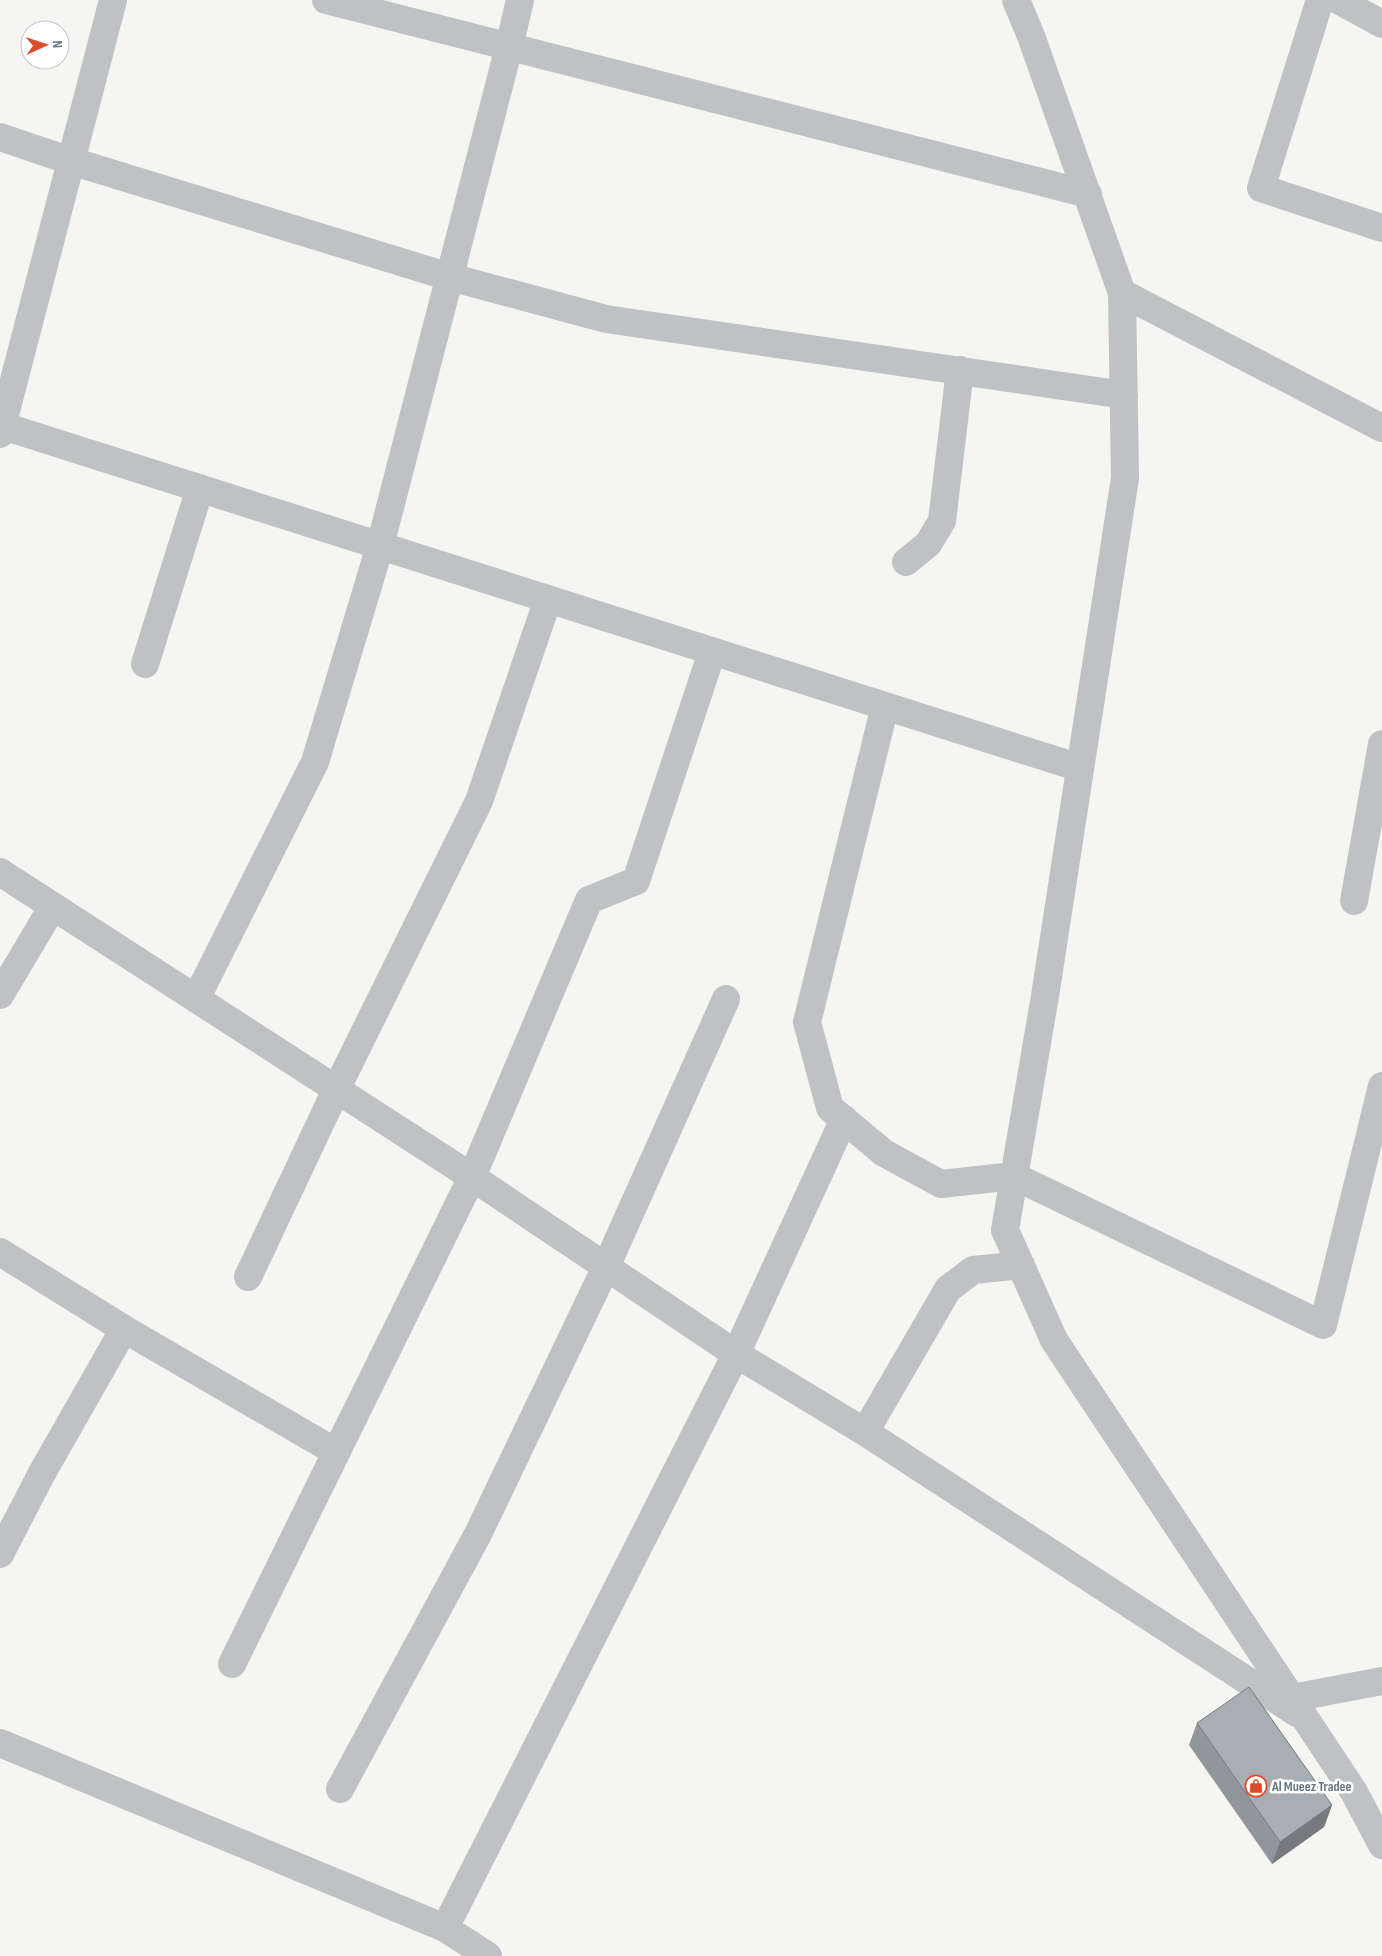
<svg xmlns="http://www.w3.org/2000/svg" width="1382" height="1956" font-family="'Sofia Sans Condensed',sans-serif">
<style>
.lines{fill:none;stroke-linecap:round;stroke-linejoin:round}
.street{stroke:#bec2c5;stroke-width:28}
.wall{fill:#90969b}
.shaded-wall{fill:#767a7e}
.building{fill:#a8afb4;stroke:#767a7e}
.labels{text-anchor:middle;stroke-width:5;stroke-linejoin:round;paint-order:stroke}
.poi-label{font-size:14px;font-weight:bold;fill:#657681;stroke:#fff;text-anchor:start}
</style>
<rect width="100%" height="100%" fill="#f5f5f2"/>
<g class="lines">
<path class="street" d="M326,0L1088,194
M1016,0L1031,36L1122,293L1125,478L1045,996L1005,1230L1054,1340L1354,1792L1382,1845
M1320,0L1261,188L1382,228
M1338,0L1382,24
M0,137L71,161L450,277L606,319L1124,395
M1122,293L1382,428
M0,425L1080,768
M0,434L113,0
M906,562L928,544L942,521L960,370
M145,664L200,488
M885,706L807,1022L830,1108L884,1153L941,1184L1014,1176L1323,1325L1382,1086
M0,872L472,1177L736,1354L865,1432L1297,1713
M1354,901L1382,744
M0,995L53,906
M196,999L315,762L380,546L509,47L520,0
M0,1252L124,1329L336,1452
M248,1277L336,1090L479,801L548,599
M865,1432L948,1289L973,1270L1021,1265
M0,1554L42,1473L124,1329
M232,1664L472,1177L589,900L636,881L712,652
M1292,1698L1382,1681
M0,1743L445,1928L488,1956
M340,1789L478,1534L606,1267L726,999
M445,1928L736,1354L844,1119"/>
</g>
<path class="wall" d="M1197,1723L1332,1805L1324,1827L1272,1864L1189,1745Z"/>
<path class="shaded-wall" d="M1332,1805L1324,1827L1272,1864L1280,1842Z"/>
<path class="building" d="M1249,1687L1332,1805L1280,1842L1197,1723Z"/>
<defs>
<g id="shop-ring" transform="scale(1.125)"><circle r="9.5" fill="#fff" stroke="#db4c2c" stroke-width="1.5"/><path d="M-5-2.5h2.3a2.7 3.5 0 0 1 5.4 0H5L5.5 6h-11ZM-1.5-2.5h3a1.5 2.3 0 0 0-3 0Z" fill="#db4c2c"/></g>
</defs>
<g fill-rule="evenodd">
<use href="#shop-ring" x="1256" y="1786"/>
</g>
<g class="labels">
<g class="poi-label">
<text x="1272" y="1791">Al Mueez Tradee</text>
</g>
</g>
<g transform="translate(45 45) rotate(87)"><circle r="24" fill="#ffffff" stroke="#c1c8cd"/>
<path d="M0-4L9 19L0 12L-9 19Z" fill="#db4c2c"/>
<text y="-8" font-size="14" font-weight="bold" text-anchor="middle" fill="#657681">N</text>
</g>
</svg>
